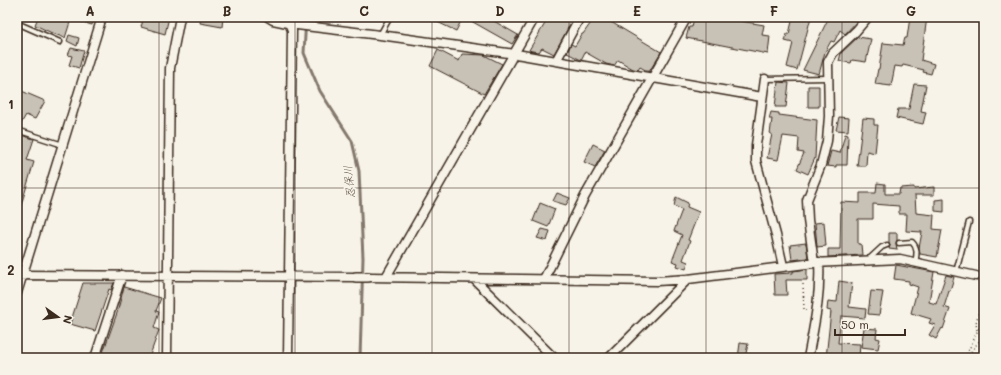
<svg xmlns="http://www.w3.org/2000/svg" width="1001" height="375" font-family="Mali,'Klee One',sans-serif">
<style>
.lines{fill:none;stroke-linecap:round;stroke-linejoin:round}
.stream{stroke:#84786c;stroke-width:3}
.building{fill:#c8c1b6;stroke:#3b2a1e}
.service-casing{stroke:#3b2a1e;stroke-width:7}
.minor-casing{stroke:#3b2a1e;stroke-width:11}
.tertiary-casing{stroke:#3b2a1e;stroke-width:12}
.path{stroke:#3b2a1e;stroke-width:1.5;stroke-dasharray:1 3;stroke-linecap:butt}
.service{stroke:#f7f3e8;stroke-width:4}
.minor{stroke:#f7f3e8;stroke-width:8}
.tertiary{stroke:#f7f3e8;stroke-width:9}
.grid{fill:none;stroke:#3b2a1e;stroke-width:1;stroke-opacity:0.55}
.labels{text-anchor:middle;stroke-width:4;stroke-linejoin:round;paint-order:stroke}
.water-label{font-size:11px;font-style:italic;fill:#5f5145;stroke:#f7f3e8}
.neatline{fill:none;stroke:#3b2a1e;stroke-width:1.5}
.grid-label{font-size:13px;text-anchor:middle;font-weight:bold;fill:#3b2a1e}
</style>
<rect width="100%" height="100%" fill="#f7f3e8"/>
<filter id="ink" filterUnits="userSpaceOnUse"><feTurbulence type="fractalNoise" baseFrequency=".025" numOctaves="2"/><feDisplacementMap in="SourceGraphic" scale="8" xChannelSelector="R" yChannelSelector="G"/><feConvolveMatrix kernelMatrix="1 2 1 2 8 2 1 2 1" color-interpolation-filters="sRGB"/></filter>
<g filter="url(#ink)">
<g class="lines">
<path class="stream" d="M306,17L304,53L320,91L352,141L359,171L363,258L360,358"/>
</g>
<path class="building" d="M38,17H94L92,25L71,19L65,38L52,33L35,25Z
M144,17H169L165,34L141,27Z
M201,17H223L222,27L200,23Z
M427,17H463L456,31Z
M464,17H487L518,35L512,44Z
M549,17H574L554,54L542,48L539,52L532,51L529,50Z
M595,17H608L606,19L661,52L649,72L640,67L638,70L633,69L618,60L614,66L606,64L585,52L581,60L567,53L571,44L575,46L582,34H583Z
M694,17H742L741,21L764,25L762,35L770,36L768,54L686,38L689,27H692Z
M793,17H811L797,70L787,67L793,43L785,41L787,34H789Z
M829,17H861L845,34L840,30L834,42L831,41L825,52L819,74L803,70Z
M910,17H927L921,60L934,64L931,74L923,72L924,70L903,65L902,67L895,66L891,86L875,84L878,69H879L883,43L903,45L905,38H907Z
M69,35L79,38L77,46L67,41Z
M858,37L871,39L866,62L852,60L851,63L839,61L841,53Z
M71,48L84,51L79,68L69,65L72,56L68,55Z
M438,50L459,61L462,54L484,55L502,64L484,94L430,66Z
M778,82L789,83L786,107H775Z
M914,84L926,85L921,111L926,112L923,124L896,118L898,109H909Z
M808,86H819V107H808Z
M17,89L45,101L35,119L26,115L19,127H17Z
M771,112L779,113V115L817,120L815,158L808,174L797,169L804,153L798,152L799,138L783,136L778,160L767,158L772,134H770L772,119H769Z
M839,117L849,118L848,131L836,130Z
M863,118L874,119V125H878L875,153L867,151L866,166H857Z
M17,134L34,139L27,160L34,162L19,212H17V160L20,151L17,150Z
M845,134L848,135L847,165H836V167L827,166L831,151L840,153Z
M593,144L605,150L595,167L584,162Z
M877,183L885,184V194H899L900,188L914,187V189L934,187V195H915L916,213L934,215L933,229L942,230L937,257L920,254L919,248L922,232L906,231L907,214H899V206L873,204V219H858V244H861L862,255L828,257V249H840L841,202L860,203V193H876Z
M557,193L570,198L566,205L553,201Z
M676,197L688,203L687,207L699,212L688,240L690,241L683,260L688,262L686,269L677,266L678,263L672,261L682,235L674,231L682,210L674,206Z
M944,199V212L935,211V200Z
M540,203L555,209L548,227L533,221Z
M824,222L826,246L817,247L815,223Z
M542,229L550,231L547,241L537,238Z
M889,233H897V240L896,243L897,250L889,249L890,245L889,242Z
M806,243L808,258L792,260L790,245Z
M896,265L934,272L929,302L936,304L946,275L954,277L950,291H949L944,307L950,309L943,329L942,328L936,339L929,335L935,325L929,323L931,319L911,313L918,287L909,284V281L894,279Z
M807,269V280H786L787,295H775L774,274L793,273V271Z
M839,281L852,283L849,307L866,309L865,318L841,316L838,343L860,344L859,358H826L831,311L827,310L828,301L837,302Z
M83,283H114L111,290L109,289L95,331L70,324Z
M124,287L161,298L156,311L159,312L154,328L159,330L149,358H101L117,313Z
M871,291L883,292L879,315L868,314Z
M864,328L877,329L876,338L880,339L878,349L861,347Z
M740,343L748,344L745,358H738Z"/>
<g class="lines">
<g class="service-casing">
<path id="service" d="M135,17L136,18
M17,23L60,42
M380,35L390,17
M765,79L828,78
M17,130L63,145
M899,243L912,242C918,248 917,254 915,263
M869,259L882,247L887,245
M956,272L969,222"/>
</g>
<g class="minor-casing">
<path id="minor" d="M268,17L273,20L297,25L380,35L522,55L762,97
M556,61L580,17
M765,79L756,145V161L776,235L783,266
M814,263L808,220L807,200L821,165L827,141L829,116L828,62L833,53L856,31L868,17
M17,275L356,277
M368,277L657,281L688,279L814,263L900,259L976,276
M386,277L535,17
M474,279L554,358
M544,279L585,196L687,17
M17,293L102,17
M95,358L122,275
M167,358L170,68L180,17
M288,358L292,30L289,23
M609,358L688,279
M808,358C814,326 821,295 819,262"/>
</g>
<g class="tertiary-casing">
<path id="tertiary" d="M356,277H368"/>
</g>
<path class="path" d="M981,17L984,32
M803,284L804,310H808
M977,330L976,323L984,292
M965,358L984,317
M966,358L984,335"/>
<use href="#service" class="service"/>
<use href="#minor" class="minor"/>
<use href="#tertiary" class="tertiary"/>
</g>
</g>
<path class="grid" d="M159,17V358M295,17V358M432,17V358M569,17V358M706,17V358M842,17V358M17,188H984"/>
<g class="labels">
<g class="water-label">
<text transform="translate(349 182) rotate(-96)" y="4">忍保川</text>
</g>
</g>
<rect width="1001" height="375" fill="none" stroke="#f7f3e8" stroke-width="44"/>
<g transform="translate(58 317) rotate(104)" stroke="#f7f3e8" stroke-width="3" paint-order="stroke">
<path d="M0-3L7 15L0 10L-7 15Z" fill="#3b2a1e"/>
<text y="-6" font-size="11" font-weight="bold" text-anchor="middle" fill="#3b2a1e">N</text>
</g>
<path d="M835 329v6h70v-6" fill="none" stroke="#3b2a1e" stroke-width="2"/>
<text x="841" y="329" font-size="12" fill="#3b2a1e" stroke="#f7f3e8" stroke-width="3" paint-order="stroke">50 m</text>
<rect x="22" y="22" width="957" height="331" class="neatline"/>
<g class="grid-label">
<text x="90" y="16">A</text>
<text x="227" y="16">B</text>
<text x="364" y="16">C</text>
<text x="500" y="16">D</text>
<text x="637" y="16">E</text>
<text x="774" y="16">F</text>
<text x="911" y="16">G</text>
<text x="11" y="109">1</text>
<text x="11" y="275">2</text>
</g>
</svg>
